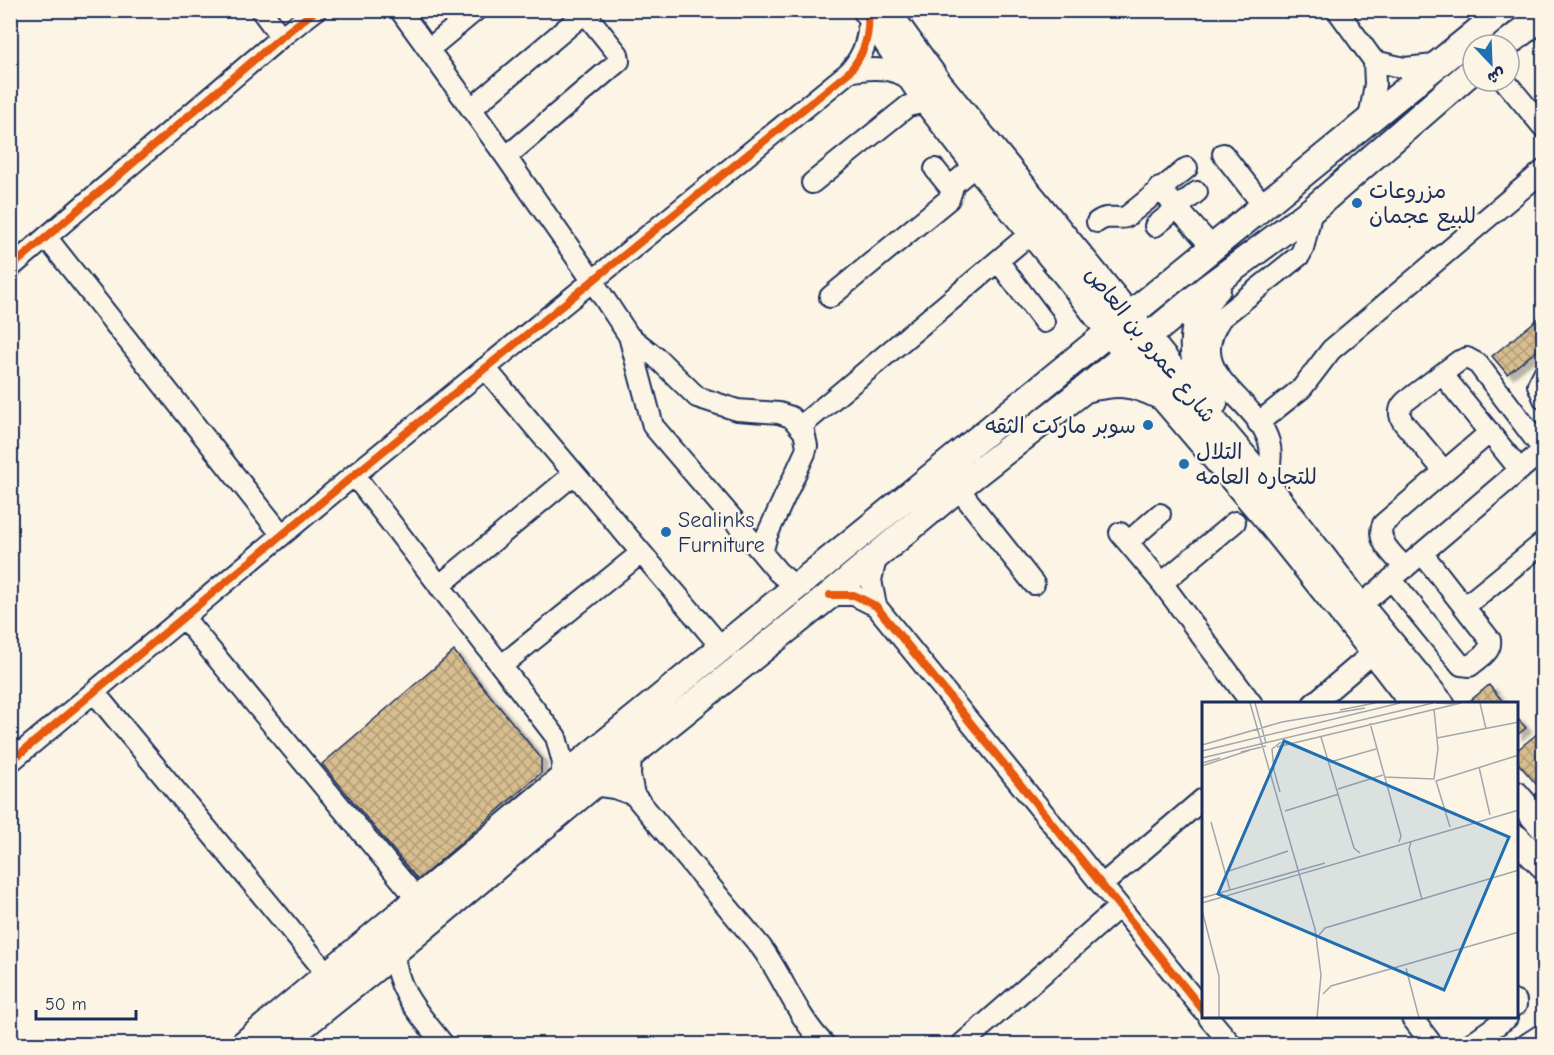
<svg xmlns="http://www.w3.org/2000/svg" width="1554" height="1055" font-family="'Comic Neue','Playpen Sans Arabic',sans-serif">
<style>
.building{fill:url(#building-cross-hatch);stroke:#1b2f5e;stroke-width:1.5;filter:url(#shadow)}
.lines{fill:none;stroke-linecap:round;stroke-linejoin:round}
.minor-casing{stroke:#1b2f5e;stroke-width:24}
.major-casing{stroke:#1b2f5e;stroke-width:30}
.minor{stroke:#fcf5e5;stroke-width:20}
.major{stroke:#fcf5e5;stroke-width:26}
.cycleway-casing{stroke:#fcf5e5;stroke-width:11}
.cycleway{stroke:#e8590c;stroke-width:8}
.poi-dot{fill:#1f6fb2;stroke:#fcf5e5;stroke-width:2}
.labels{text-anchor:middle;stroke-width:4.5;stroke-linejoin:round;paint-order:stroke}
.poi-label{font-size:22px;fill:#1b2f5e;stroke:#fcf5e5;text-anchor:start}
.street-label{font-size:22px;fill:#1b2f5e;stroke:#fcf5e5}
.inset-road{fill:none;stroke:#a2a6af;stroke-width:1.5}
.view{fill:#1f6fb2;fill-opacity:0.15;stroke:#1f6fb2;stroke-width:3}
.inset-edge{fill:none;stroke:#1b2f5e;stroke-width:3}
</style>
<defs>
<pattern id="building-cross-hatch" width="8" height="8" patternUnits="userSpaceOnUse" patternTransform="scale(1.5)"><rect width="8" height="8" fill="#d8be8e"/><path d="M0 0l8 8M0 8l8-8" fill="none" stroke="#ae9b77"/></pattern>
<filter id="shadow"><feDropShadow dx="6" dy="4" stdDeviation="1.5" flood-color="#0004"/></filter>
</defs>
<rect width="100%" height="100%" fill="#fcf5e5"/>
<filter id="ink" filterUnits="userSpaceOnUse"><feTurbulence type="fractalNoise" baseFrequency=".0167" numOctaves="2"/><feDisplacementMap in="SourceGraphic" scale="12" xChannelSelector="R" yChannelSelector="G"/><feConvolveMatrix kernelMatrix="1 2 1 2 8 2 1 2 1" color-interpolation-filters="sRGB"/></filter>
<g filter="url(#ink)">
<path class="building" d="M1544,314V345L1507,374L1492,356Z
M454,651L541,758V773L418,880L322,764Z
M1489,685L1505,704H1472L1470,701Z
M1516,717L1526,728L1516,736Z
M1543,729L1544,762L1538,766L1544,772V793L1516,761V751Z"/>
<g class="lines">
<g class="minor-casing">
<path id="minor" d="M261,10L281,37
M400,10L506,157L592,280L629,336L657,358L697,397L737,410L779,413L791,417L804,432L807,446L805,453L767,535L762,553L778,572L797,588
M1337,10L1374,61L1375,84L1369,119
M429,49L476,10
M1374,61L1404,68L1435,65
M849,72C872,67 893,67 913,81
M1505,81L1544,128
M472,108L581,16L589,18L618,54L619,61L506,157
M1223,154L1263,205
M812,183L908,106L927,102
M950,187L976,165
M1159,188L1212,247
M1097,222C1108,214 1115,220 1126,217L1187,168
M1155,226L1197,192
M46,237L282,535
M998,261L1044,322
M10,268L281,37L316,10
M830,297L949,199L952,190L935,169
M629,336L653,426L762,553
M485,368L722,648
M1544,373L1538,385L1544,399
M1442,374L1520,470
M1258,423L1302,388L1331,350L1544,170
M801,426L1031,233
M1444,471L1403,422C1398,414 1399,407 1406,401L1459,361L1467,358L1478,364L1544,451
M354,475L556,737L563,763L560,781
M1266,483C1269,469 1273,456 1269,442C1256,397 1182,375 1221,318L1300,255L1303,249L1312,210
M958,488L1034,584
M1120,533L1162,583L1252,704
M1128,542L1160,514
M1405,568C1395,556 1375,541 1383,524L1490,432
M1391,579L1461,665L1470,666C1478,659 1492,652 1490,640L1422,553
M1162,583L1235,522
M439,586L574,474
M830,595H854L876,606L1203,1010
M876,606L871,580L877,555
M1360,606L1543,450
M1464,607L1544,542
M183,617L418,900
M501,666L641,553
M94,692L328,975
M1313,704L1374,652
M631,755L630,775L634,795L761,947C784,978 797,1017 824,1044
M10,762L354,475L849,72C864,55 870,37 868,14
M593,785L614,788L634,795
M1102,885L1203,799
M394,952C397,993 419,1013 443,1044
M1516,1001V1005
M1209,1018L1231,1044
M1412,1018L1432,1044
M962,1044L1119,907
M1470,1044L1507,1018
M1527,1044L1544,1033"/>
</g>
<g class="major-casing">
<path id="major" d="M866,10L927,102L976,165L1068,277L1127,355L1269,521L1374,652L1414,704
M886,10L939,84L1166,361L1192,396L1260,476L1360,606L1441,704
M1505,45L1544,15
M1085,389C1116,382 1131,381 1160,396
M1214,403C1189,370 1184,321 1217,289
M1516,795L1544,828
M1516,838L1544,866
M244,1044L600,747L1504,10
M280,1044L375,968L593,785L830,595L958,488L1085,389L1206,289L1312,210L1473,70"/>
</g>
<use href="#minor" class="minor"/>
<use href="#major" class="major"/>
<g class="cycleway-casing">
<path id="cycleway" d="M10,268L281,37L316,10
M830,595H854L876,606L1203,1010
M10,762L354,475L849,72C864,55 870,37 868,14"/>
</g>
<use href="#cycleway" class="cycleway"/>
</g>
</g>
<g class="poi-dot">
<circle cx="1357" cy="203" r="6"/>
<circle cx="1148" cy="425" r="6"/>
<circle cx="1184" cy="464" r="6"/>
<circle cx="666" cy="532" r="6"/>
</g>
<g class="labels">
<g class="poi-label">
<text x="1369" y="198">مزروعات<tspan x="1369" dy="25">للبيع عجمان</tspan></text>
<text x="1136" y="433" text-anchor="end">سوبر ماركت الثقه</text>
<text x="1196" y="459">التلال<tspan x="1196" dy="25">للتجاره العامه</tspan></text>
<text x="678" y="527">Sealinks<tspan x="678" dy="25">Furniture</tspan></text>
</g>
<g class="street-label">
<text transform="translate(1151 344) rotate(51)" y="8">شارع عمرو بن العاص</text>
</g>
</g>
<g transform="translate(1202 702)">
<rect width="316" height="316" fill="#fcf5e5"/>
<path class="inset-road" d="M48,1L113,227L119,273L115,316M53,1L64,41M234,1L255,2M278,1L284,27M138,8L173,1M168,21L199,134L197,140M119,35L152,146L158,151M235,36L317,20M0,43L80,20L163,6M75,45L259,1M0,49L198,1M39,50L64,44M0,56L231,1M128,60L174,47M0,61L18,56M0,64L48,48M71,65L78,90M277,65L288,113M72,67L70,47L79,40M182,75L232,77L236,47L232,7M136,87L181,73M83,109L137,92M9,120L28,188M248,125L234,79L317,53M209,140L207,147L220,198M24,170L86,149M0,196L123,161M0,201L317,108M0,208L17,274V316M117,233L123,226L317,168M204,266L217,316M121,292L129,284L317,230"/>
<path class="view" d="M82,39L307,135L242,288L16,192Z"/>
<rect width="316" height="316" class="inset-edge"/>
</g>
<rect width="1554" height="1055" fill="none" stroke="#fcf5e5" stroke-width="36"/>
<rect x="18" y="18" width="1518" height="1019" fill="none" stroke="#1b2f5e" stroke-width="2" filter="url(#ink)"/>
<g transform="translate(1491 63) rotate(157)"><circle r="28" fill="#fcf5e5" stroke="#a2a6af" stroke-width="1.5"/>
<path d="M0-4.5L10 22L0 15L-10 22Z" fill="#1f6fb2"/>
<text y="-9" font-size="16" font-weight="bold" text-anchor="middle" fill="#1b2f5e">ش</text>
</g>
<path d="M36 1010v9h100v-9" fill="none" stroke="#1b2f5e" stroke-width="3"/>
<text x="45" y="1010" font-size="18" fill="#1b2f5e" stroke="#fcf5e5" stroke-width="4.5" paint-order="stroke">50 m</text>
</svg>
